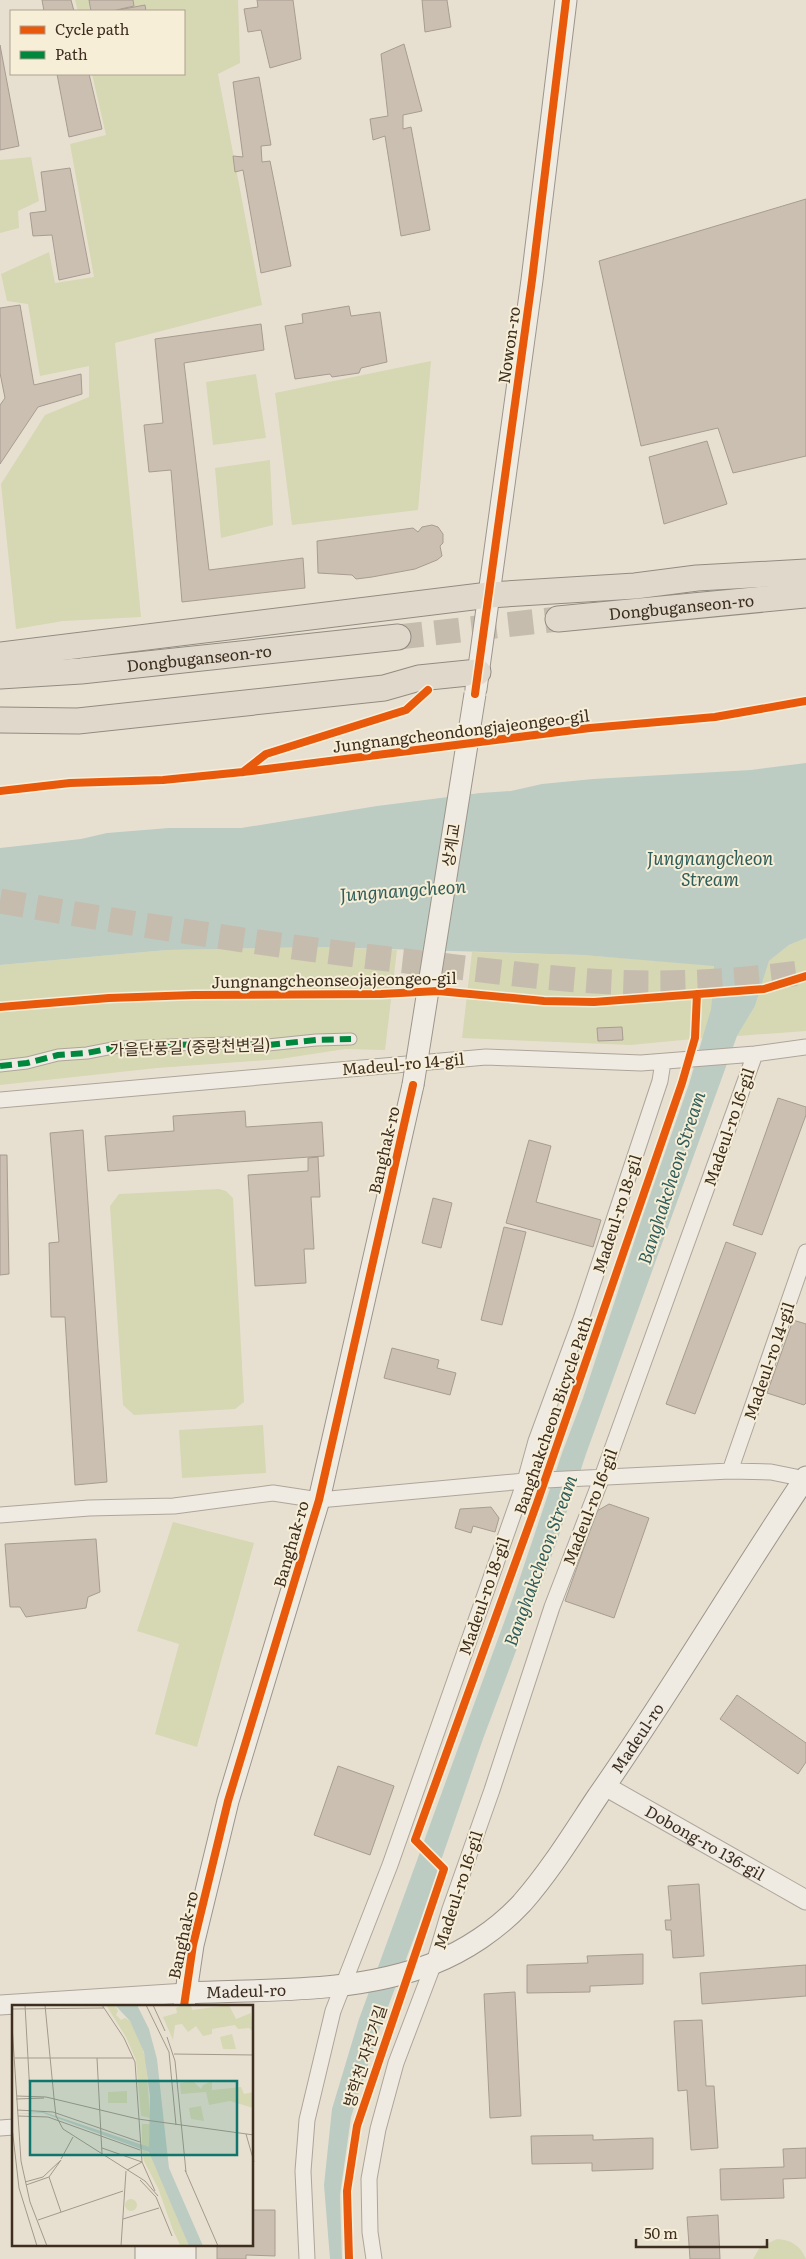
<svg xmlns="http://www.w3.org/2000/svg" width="806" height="2259" font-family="Literata,'Noto Sans KR',serif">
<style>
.green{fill:#d6d7b3}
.water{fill:#bcccc2}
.building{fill:#cbbfb2;stroke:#a89c90}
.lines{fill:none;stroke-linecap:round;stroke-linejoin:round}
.trunk-tunnel{stroke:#c5bcae;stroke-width:25;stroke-dasharray:25 12;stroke-linecap:butt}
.pedestrian-casing{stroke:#ada599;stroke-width:13}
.minor-casing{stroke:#ada599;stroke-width:17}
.tertiary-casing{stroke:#ada599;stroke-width:21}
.secondary-casing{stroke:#9c958a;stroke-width:23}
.trunk-casing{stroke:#928b80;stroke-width:27}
.pedestrian{stroke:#efebe3;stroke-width:11}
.minor{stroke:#efebe3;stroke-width:15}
.tertiary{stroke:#efebe3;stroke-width:19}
.secondary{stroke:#efebe3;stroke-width:21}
.trunk{stroke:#e0d9cb;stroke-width:25}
.secondary-bridge-casing{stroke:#9c958a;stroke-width:23;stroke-linecap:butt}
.secondary-bridge{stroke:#efebe3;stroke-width:21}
.quiet{stroke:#00873e;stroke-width:6;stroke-dasharray:12 6;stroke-linecap:butt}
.cycleway-casing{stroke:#f7eed8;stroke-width:11}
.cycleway{stroke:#e8590c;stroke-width:8}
.labels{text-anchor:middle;stroke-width:4;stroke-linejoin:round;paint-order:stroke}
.street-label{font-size:16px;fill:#3d2e20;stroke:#f7eed8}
.water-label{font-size:18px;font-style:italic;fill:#2f5d5a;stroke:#f7eed8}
.inset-road{fill:none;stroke:#a3998a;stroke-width:1}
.view{fill:#0f766e;fill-opacity:0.15;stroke:#0f766e;stroke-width:2.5}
.inset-edge{fill:none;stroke:#3d2e20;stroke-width:2.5}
</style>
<rect width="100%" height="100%" fill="#e7e0d1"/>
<path class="green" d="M75,0H238L240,63L218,74L262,305L115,343L141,617L63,621L16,629L1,484L45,415L89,397V366L40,376L28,304L7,301L1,274L49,252L55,283L94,277L70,144L106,135L92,74H184V11H78Z
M31,157L39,201L18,211L19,228L0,233V160Z
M431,361L418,510L292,525L275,393Z
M256,374L266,438L213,445L206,382Z
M270,460L273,525L221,538L215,468Z
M806,938V1031L737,1036L755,1006L769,961L789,945Z
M319,947L397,950L385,1050L345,1049L280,1059L157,1068L0,1085V965L167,950Z
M472,952L583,955L714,965L711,1009L704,1038L630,1045L462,1038Z
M219,1189L226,1191L233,1198L244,1402L235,1409L134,1415L123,1405L110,1206L119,1194Z
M263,1425L266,1473L182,1478L179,1430Z
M173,1522L254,1543L197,1747L155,1734L179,1644L137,1631Z
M777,2239C791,2240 800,2245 806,2259H753L760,2247Z"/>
<path class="water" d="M806,763V938L789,945L769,961L755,1006L737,1036L586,1454L555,1547L483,1739L417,1930L380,2028L351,2117L340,2195L342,2259H330L324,2185L332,2109L359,2019L514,1595L562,1453L583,1398L641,1221L689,1084L711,1009L714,966L583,955L319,947L167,950L0,965V848L81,839L107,833L169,828H241L377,806L480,793L511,791L542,784L593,779L751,770Z"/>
<path class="building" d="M42,0H71L74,11H44Z
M89,0H133L134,6L112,11H91Z
M257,0H293L301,59L270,68L261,30L248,32L244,9L258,7Z
M422,0H447L451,27L425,32Z
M145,5L146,11H113Z
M404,44L422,111L403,115V129L411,127L430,230L401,236L385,136L373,140L370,119L388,116L381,54Z
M0,45L19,146L0,150Z
M57,74H89L102,129L69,137Z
M259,77L271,145L261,146L262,162L270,161L291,266L261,273L243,170L235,172L233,156L243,157L233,82Z
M70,168L90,273L59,280L52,235L33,236L30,213L46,211L41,172Z
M806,199V456L733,473L718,428L641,446L599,261Z
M20,305L34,385L81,374L82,394L38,407L0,464V405L5,398L0,373V308Z
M349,306L351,316L380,312L387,362L361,368L359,373L332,377L330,374L295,379L285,326L303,323L302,314Z
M261,324L264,350L184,363L209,570L303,558L305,588L182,602L171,470L149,472L144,425L163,423L155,339Z
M707,441L727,504L664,524L649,457Z
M432,525L438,527L443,534V543L440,546L442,556L437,560L415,569L372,577L356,579L352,575L318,573L317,541L413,528L418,532L422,527Z
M622,1027L623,1040L598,1041L597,1028Z
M778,1098L806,1107V1115L762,1235L733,1225Z
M245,1111L246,1127L322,1122L324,1156L108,1171L105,1136L174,1131L173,1116Z
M83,1130L107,1482L75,1485L65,1317H51L49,1243L59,1242L50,1133Z
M529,1140L551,1146L536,1202L601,1220L593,1247L506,1223Z
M0,1155H7L9,1274L0,1275Z
M318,1157L320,1197H311L314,1249H304L306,1283L255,1286L248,1175L308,1171V1158Z
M433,1198L452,1203L441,1248L422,1243Z
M504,1227L526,1232L502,1325L481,1320Z
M726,1242L756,1253L695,1414L666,1404Z
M793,1320L806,1324V1403L804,1405L767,1393Z
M392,1348L439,1360L437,1368L456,1373L450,1395L384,1378Z
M609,1504L649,1518L614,1618L565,1601L597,1511Z
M491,1507L499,1518L495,1532L473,1526L471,1533L455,1528L460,1509Z
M96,1539L100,1592L88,1597L86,1608L26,1617L20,1607H10L5,1544Z
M737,1695L806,1743V1762L798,1774L720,1719Z
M338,1766L394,1786L370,1855L314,1835Z
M699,1884L704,1956L673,1958L671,1930H666L665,1920H671L668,1886Z
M643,1954V1984L590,1986V1992L527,1993V1965L588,1963L587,1956Z
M806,1965V1996L702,2004L700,1973Z
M515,1992L521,2116L490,2118L484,1994Z
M702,2020L706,2086H714L718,2148L691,2150L687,2090L678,2091L674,2021Z
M593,2135V2140L653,2138V2169L592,2171V2163L532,2164L531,2136Z
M806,2148V2178L783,2179L784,2198L721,2200L720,2169L784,2167L783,2149Z
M252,2210H275V2256L246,2255V2259H217V2245H252Z
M718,2215L720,2259H690L687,2217Z"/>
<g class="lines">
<path class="trunk-tunnel" d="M398,637L558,619
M0,901C143,926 287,948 432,964C481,970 529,976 578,980C653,986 731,983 806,972"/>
<g class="pedestrian-casing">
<path id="pedestrian" d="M0,1066L27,1063L58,1055L87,1053L118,1047L228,1043L268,1045L316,1040L351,1039"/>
</g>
<g class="minor-casing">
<path id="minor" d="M0,1100L486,1057L641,1063L755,1054L806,1047
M730,1471L806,1252
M0,1515L89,1508L174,1506L273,1493L319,1500L525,1481L730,1471L771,1472L805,1479
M0,2128L14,2127
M307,2259L303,2171L307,2120L333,2011L390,1865L525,1481L536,1441L581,1319L660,1081L663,1062
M374,2259L370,2232L369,2179L378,2129L396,2063L434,1963L450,1909L492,1790L552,1607L602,1477L755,1054"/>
</g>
<g class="tertiary-casing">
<g id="tertiary">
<path id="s1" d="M605,1786L806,1900"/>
<path d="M0,2005L186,1993"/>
</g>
</g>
<g class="secondary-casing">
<g id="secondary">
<path d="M476,689L532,280L566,0"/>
<path id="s2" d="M186,1993C268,1989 354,1994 432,1964C465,1951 498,1929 522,1903C551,1870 574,1832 598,1796C671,1692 735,1582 806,1477"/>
<path d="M184,2006L193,1945L228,1801L319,1500L413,1085"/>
<path d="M146,2259V2245"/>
<path d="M166,2259V2245"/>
<path d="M185,2259V2245"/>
</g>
</g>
<g class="trunk-casing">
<g id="trunk">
<path id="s3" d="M558,619L806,595"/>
<path d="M0,655L489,595L635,586L697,578L806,572"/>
<path id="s4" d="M0,676L81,671L398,637"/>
<path d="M0,720L78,721L384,688L419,678L478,672"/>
</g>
</g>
<use href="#pedestrian" class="pedestrian"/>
<use href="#minor" class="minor"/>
<use href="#tertiary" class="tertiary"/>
<use href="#secondary" class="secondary"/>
<use href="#trunk" class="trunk"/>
<g class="secondary-bridge-casing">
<path id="secondary-bridge" d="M413,1085L475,694"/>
</g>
<use href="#secondary-bridge" class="secondary-bridge"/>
<path class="quiet" d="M0,1066L27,1063L58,1055L87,1053L118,1047L228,1043L268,1045L316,1040L351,1039"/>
<g class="cycleway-casing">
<path id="cycleway" d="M475,694L532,280L566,0
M243,772L266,754L406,710L428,690
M0,791L70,783L163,780L243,772L590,728L715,717L806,701
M0,1007L109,998L194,995L381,994L438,991L544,1001L594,1002L764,989L806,976
M184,2006L193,1945L228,1801L319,1500L413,1085
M349,2259L347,2191L357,2126L444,1869L415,1840L537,1503L682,1083L695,1038L697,994"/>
</g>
<use href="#cycleway" class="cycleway"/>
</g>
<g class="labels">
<g class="street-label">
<text transform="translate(509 345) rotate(-82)" y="6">Nowon-ro</text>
<text dy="6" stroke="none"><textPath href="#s3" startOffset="124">Dongbuganseon-ro</textPath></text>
<text dy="6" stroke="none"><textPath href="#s4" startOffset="200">Dongbuganseon-ro</textPath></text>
<text transform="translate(461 731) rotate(-7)" y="6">Jungnangcheondongjajeongeo-gil</text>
<text transform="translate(451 845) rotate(-81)" y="6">상계교</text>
<text transform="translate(334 980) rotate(-1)" y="6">Jungnangcheonseojajeongeo-gil</text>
<text transform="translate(190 1047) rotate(-2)" y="6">가을단풍길 (중랑천변길)</text>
<text transform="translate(403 1064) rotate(-5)" y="6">Madeul-ro 14-gil</text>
<text transform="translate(729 1127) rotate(-71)" y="6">Madeul-ro 16-gil</text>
<text transform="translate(384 1150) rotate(-77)" y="6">Banghak-ro</text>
<text transform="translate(617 1214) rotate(-72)" y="6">Madeul-ro 18-gil</text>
<text transform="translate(769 1361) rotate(-71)" y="6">Madeul-ro 14-gil</text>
<text transform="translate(553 1415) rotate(-71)" y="6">Banghakcheon Bicycle Path</text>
<text transform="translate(590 1507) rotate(-69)" y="6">Madeul-ro 16-gil</text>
<text transform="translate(291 1544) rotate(-74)" y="6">Banghak-ro</text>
<text transform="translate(484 1596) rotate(-71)" y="6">Madeul-ro 18-gil</text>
<text dy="6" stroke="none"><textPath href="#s2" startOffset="560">Madeul-ro</textPath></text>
<text dy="6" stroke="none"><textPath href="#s1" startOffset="115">Dobong-ro 136-gil</textPath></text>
<text transform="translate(458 1890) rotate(-72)" y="6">Madeul-ro 16-gil</text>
<text transform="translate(183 1935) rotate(-78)" y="6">Banghak-ro</text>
<text dy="6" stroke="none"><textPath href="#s2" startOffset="60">Madeul-ro</textPath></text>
<text transform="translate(365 2056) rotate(-72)" y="6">방학천 자전거길</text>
</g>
<g class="water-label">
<text x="710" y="865">Jungnangcheon<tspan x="710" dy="21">Stream</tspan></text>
<text transform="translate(403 891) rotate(-4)" y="6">Jungnangcheon</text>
<text transform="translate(672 1178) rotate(-72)" y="6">Banghakcheon Stream</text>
<text transform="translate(541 1561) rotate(-70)" y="6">Banghakcheon Stream</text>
</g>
</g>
<g transform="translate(12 2005)">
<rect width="241" height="241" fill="#e7e0d1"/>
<path d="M94,0H103L106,6L104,10L109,15L113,13L118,16L129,37L134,56L138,113L129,111L124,55L114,32ZM169,0H179L180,5L217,0L224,14L239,8L241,27L237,23L226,24L223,20L200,24V29L191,31L184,21L176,27L170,19L163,20L161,35L151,12L165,8L164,3ZM220,29L224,44H211L208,32ZM181,76L189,84L191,80L200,76V85L229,82L232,89L241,87V103L218,96L197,100L194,87L169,89L168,78ZM115,86V98H96V87ZM189,101L192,116L179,114L177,103ZM130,119H138L137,142L130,141ZM130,144L139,149L177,241L168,240L161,225L146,183L132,156ZM113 200a6 6 0 1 1 12 0a6 6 0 1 1-12 0Z" fill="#d6d7b3"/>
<path d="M103,0H125L137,24L145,54L157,163L191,241H177L137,147L31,108L0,109L32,107L137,142L138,91L132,47L118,16Z" fill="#bcccc2"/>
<path class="inset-road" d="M13,0L18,89M33,0L42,93M90,0L112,33L123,57L130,157L115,165M134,0L157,47L164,120M141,0L153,26M0,4L92,3M0,20L9,156L18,197L35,241M155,32L163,56L174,167M162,49L242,50M3,53H121M85,53L90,149M5,91L34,92L126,114L242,130M42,93L44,111L51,124L133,176L146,191M4,94L32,93M5,105L41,107L128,137M6,111L36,112L128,145M0,122L7,183L25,241M234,129L242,157M90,143L130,157L143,186M49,154L61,132M173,165L206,241M37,172L49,207M128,175L144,192L160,231M13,177L31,172L49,155M14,180L37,172L49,155M111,214L147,203M26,215L111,186M109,241L114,166"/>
<path class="view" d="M18,76H225V150H18Z"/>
<rect width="241" height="241" class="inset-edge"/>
</g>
<rect x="10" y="10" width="175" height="65" fill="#f7eed8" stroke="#ada18e"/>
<rect x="20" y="26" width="25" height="8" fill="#e8590c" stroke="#ada18e"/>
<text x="55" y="35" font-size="15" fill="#3d2e20">Cycle path</text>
<rect x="20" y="51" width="25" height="8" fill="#00873e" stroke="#ada18e"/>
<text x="55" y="60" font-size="15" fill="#3d2e20">Path</text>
<path d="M636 2239v8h131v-8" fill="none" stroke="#3d2e20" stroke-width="2.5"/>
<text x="644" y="2239" font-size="15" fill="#3d2e20" stroke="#f7eed8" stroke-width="4" paint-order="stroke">50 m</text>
</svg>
